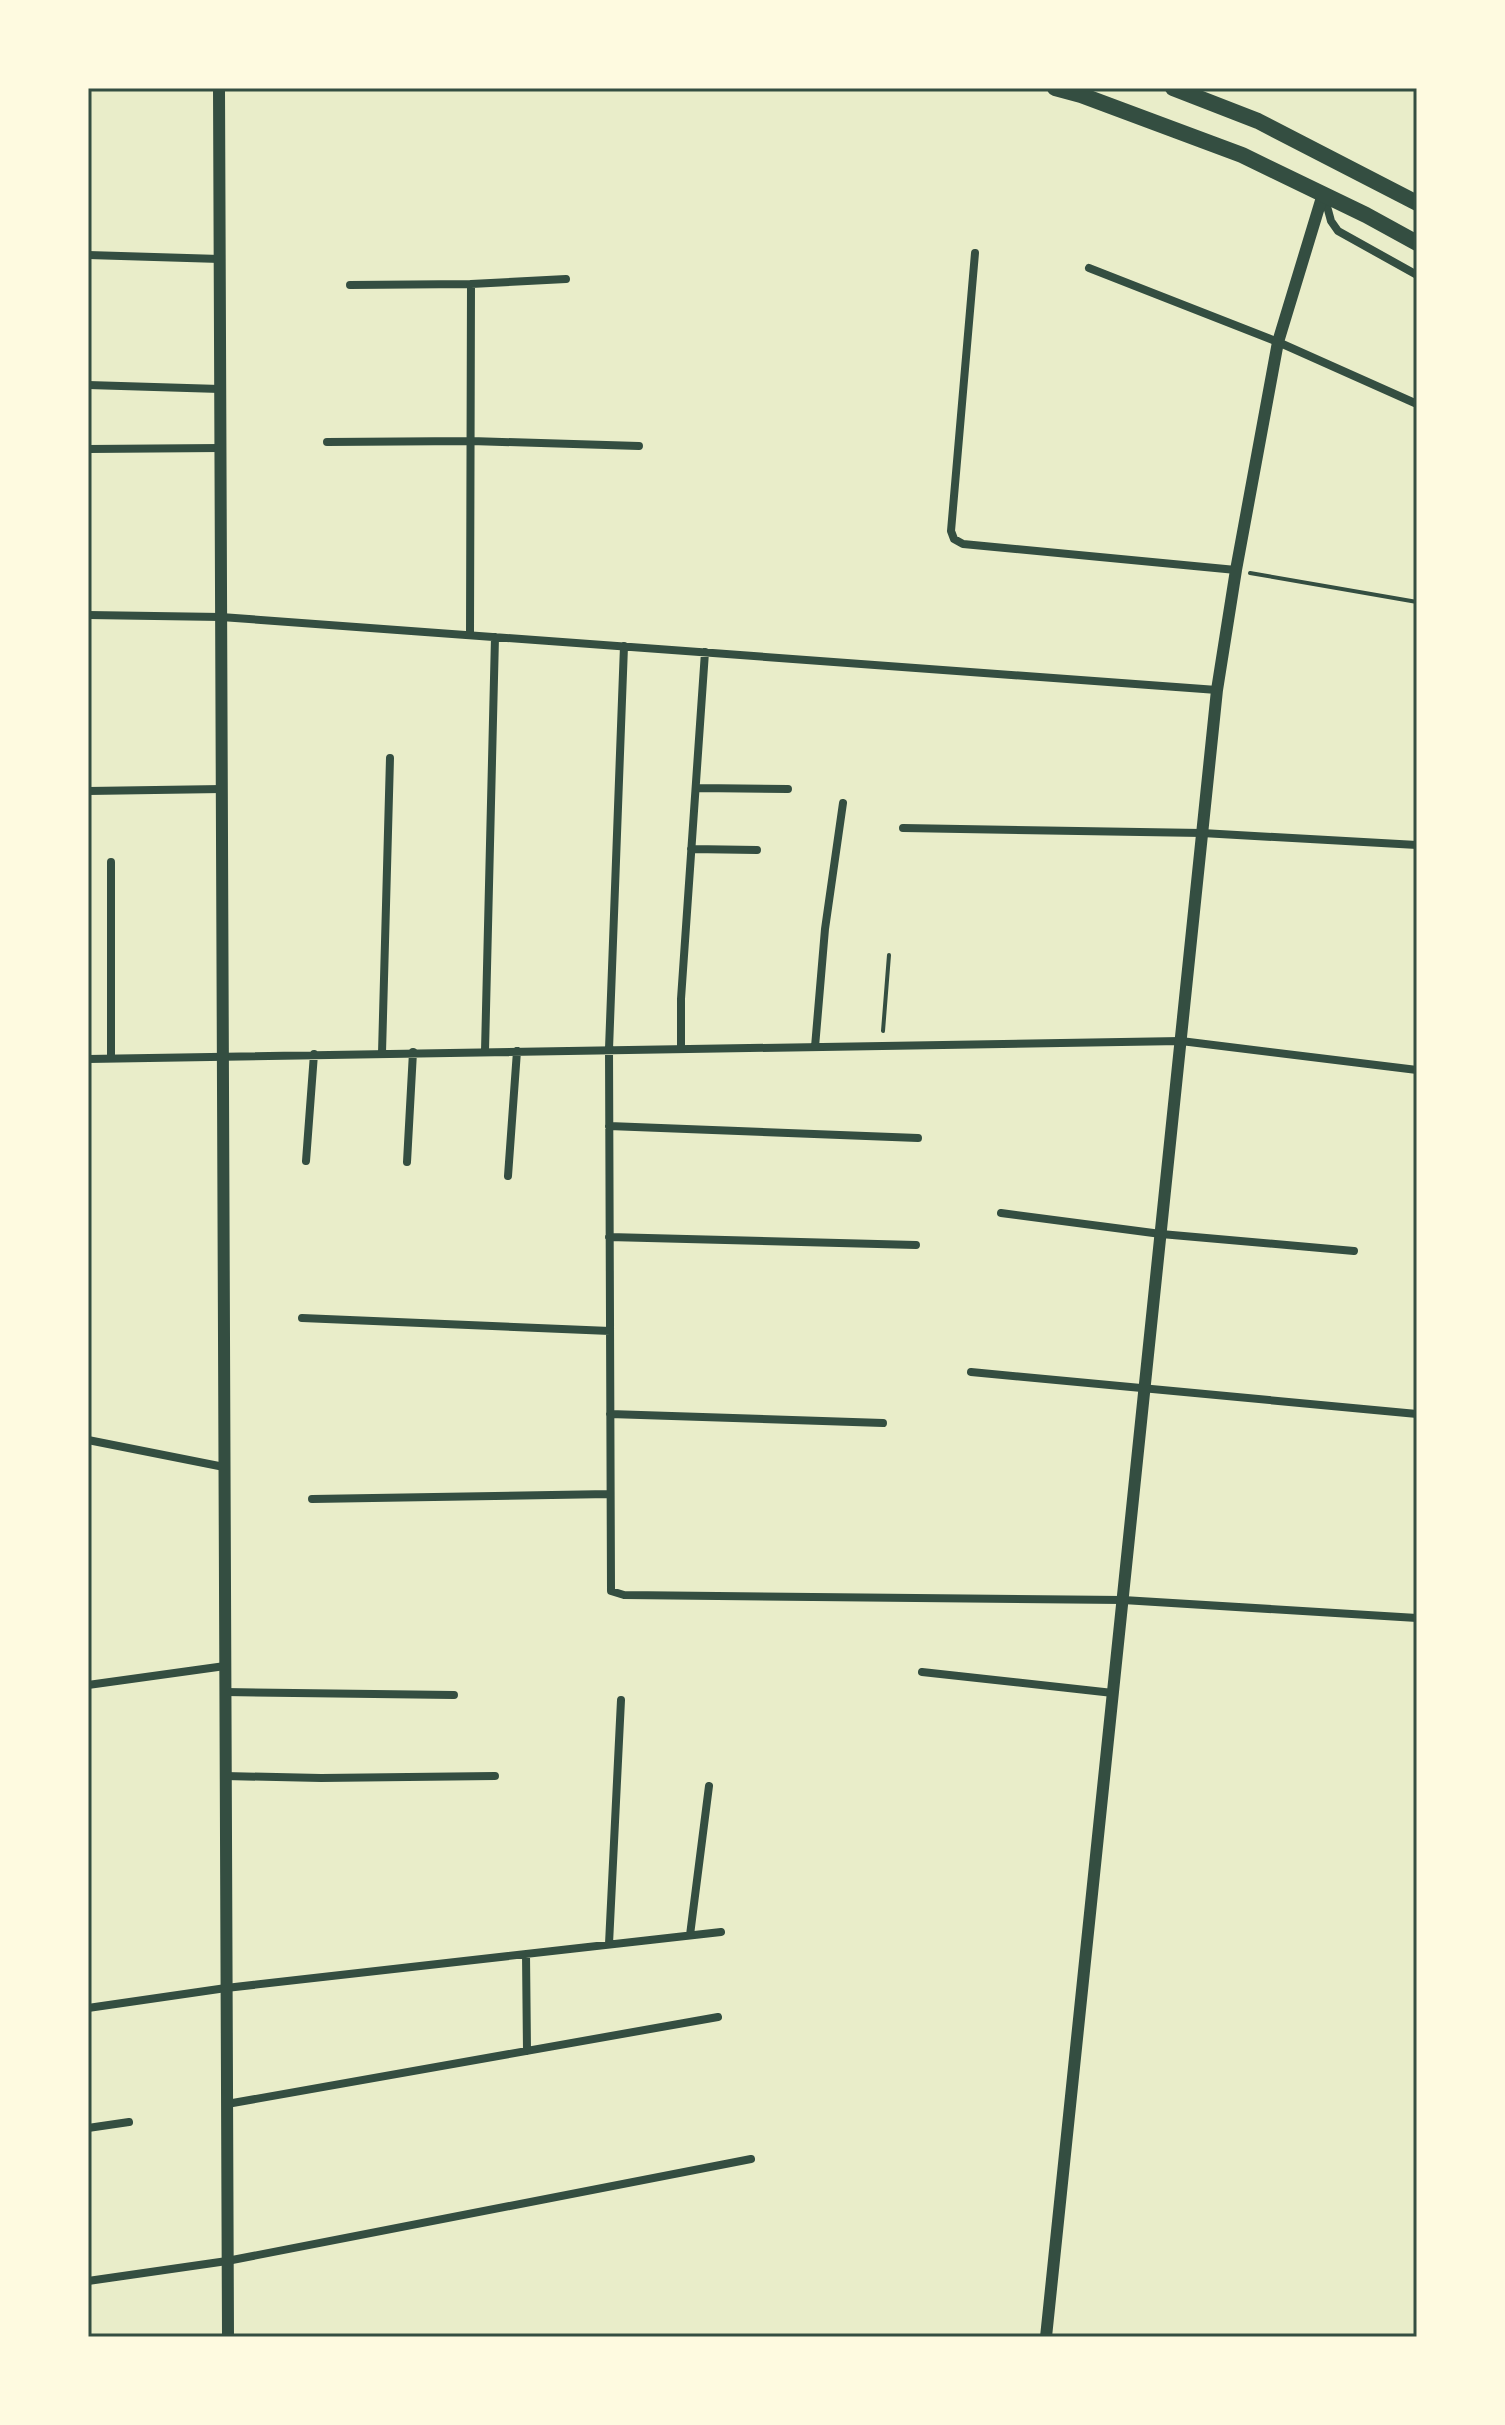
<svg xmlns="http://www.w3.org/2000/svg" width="1505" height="2425" font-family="Lato,sans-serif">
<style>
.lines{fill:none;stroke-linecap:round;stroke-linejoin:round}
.path{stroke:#344e41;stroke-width:4}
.minor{stroke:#344e41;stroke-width:8}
.tertiary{stroke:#344e41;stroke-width:12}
.primary{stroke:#344e41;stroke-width:16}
.neatline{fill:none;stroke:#344e41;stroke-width:3}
</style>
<rect width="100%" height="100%" fill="#e9edc9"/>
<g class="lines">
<path class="path" d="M1250,573L1417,602
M883,1031L889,955"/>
<path class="minor" d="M1324,195L1331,221L1338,231L1417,275
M975,253L951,531L954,539L963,544L1236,570
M88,255L220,259
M1089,268L1278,342L1417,404
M350,285L471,284
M88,385L220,389
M327,442L471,441L639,446
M88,449L220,448
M88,615L221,617L1217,690
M470,635L471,284L566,279
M624,646L609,1049L611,1591L624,1595L1123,1600L1417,1618
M696,788L788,789
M88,791L222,789
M903,828L1202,833L1417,845
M691,849L757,850
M815,1047L825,929L843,803
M681,1048V999L705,652
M485,1051L495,637
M382,1053L390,758
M111,1058V862
M88,1059L1181,1041L1417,1070
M609,1126L918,1138
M306,1161L314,1054
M407,1162L413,1052
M508,1176L517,1051
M1001,1213L1161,1234L1354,1251
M609,1237L916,1245
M302,1318L610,1331
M971,1372L1417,1414
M610,1414L883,1423
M88,1440L224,1467
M312,1499L610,1494
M922,1672L1113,1693
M88,1685L225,1666
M225,1692L454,1695
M225,1776L321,1778L495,1776
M690,1935L709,1786
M609,1944L621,1700
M526,1954L527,2051
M88,2008L226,1988L721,1932
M227,2104L718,2017
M88,2128L129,2122
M88,2281L227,2261L751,2159"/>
<path class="tertiary" d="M219,88L228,2337
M1046,2337L1217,690L1236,570L1278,342L1323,194"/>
<path class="primary" d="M1055,88L1081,95L1242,155L1366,215L1417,243
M1173,88L1258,121L1417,203"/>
</g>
<rect width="1505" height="2425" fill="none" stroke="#fefae0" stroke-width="180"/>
<rect x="90" y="90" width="1325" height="2245" class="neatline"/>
</svg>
